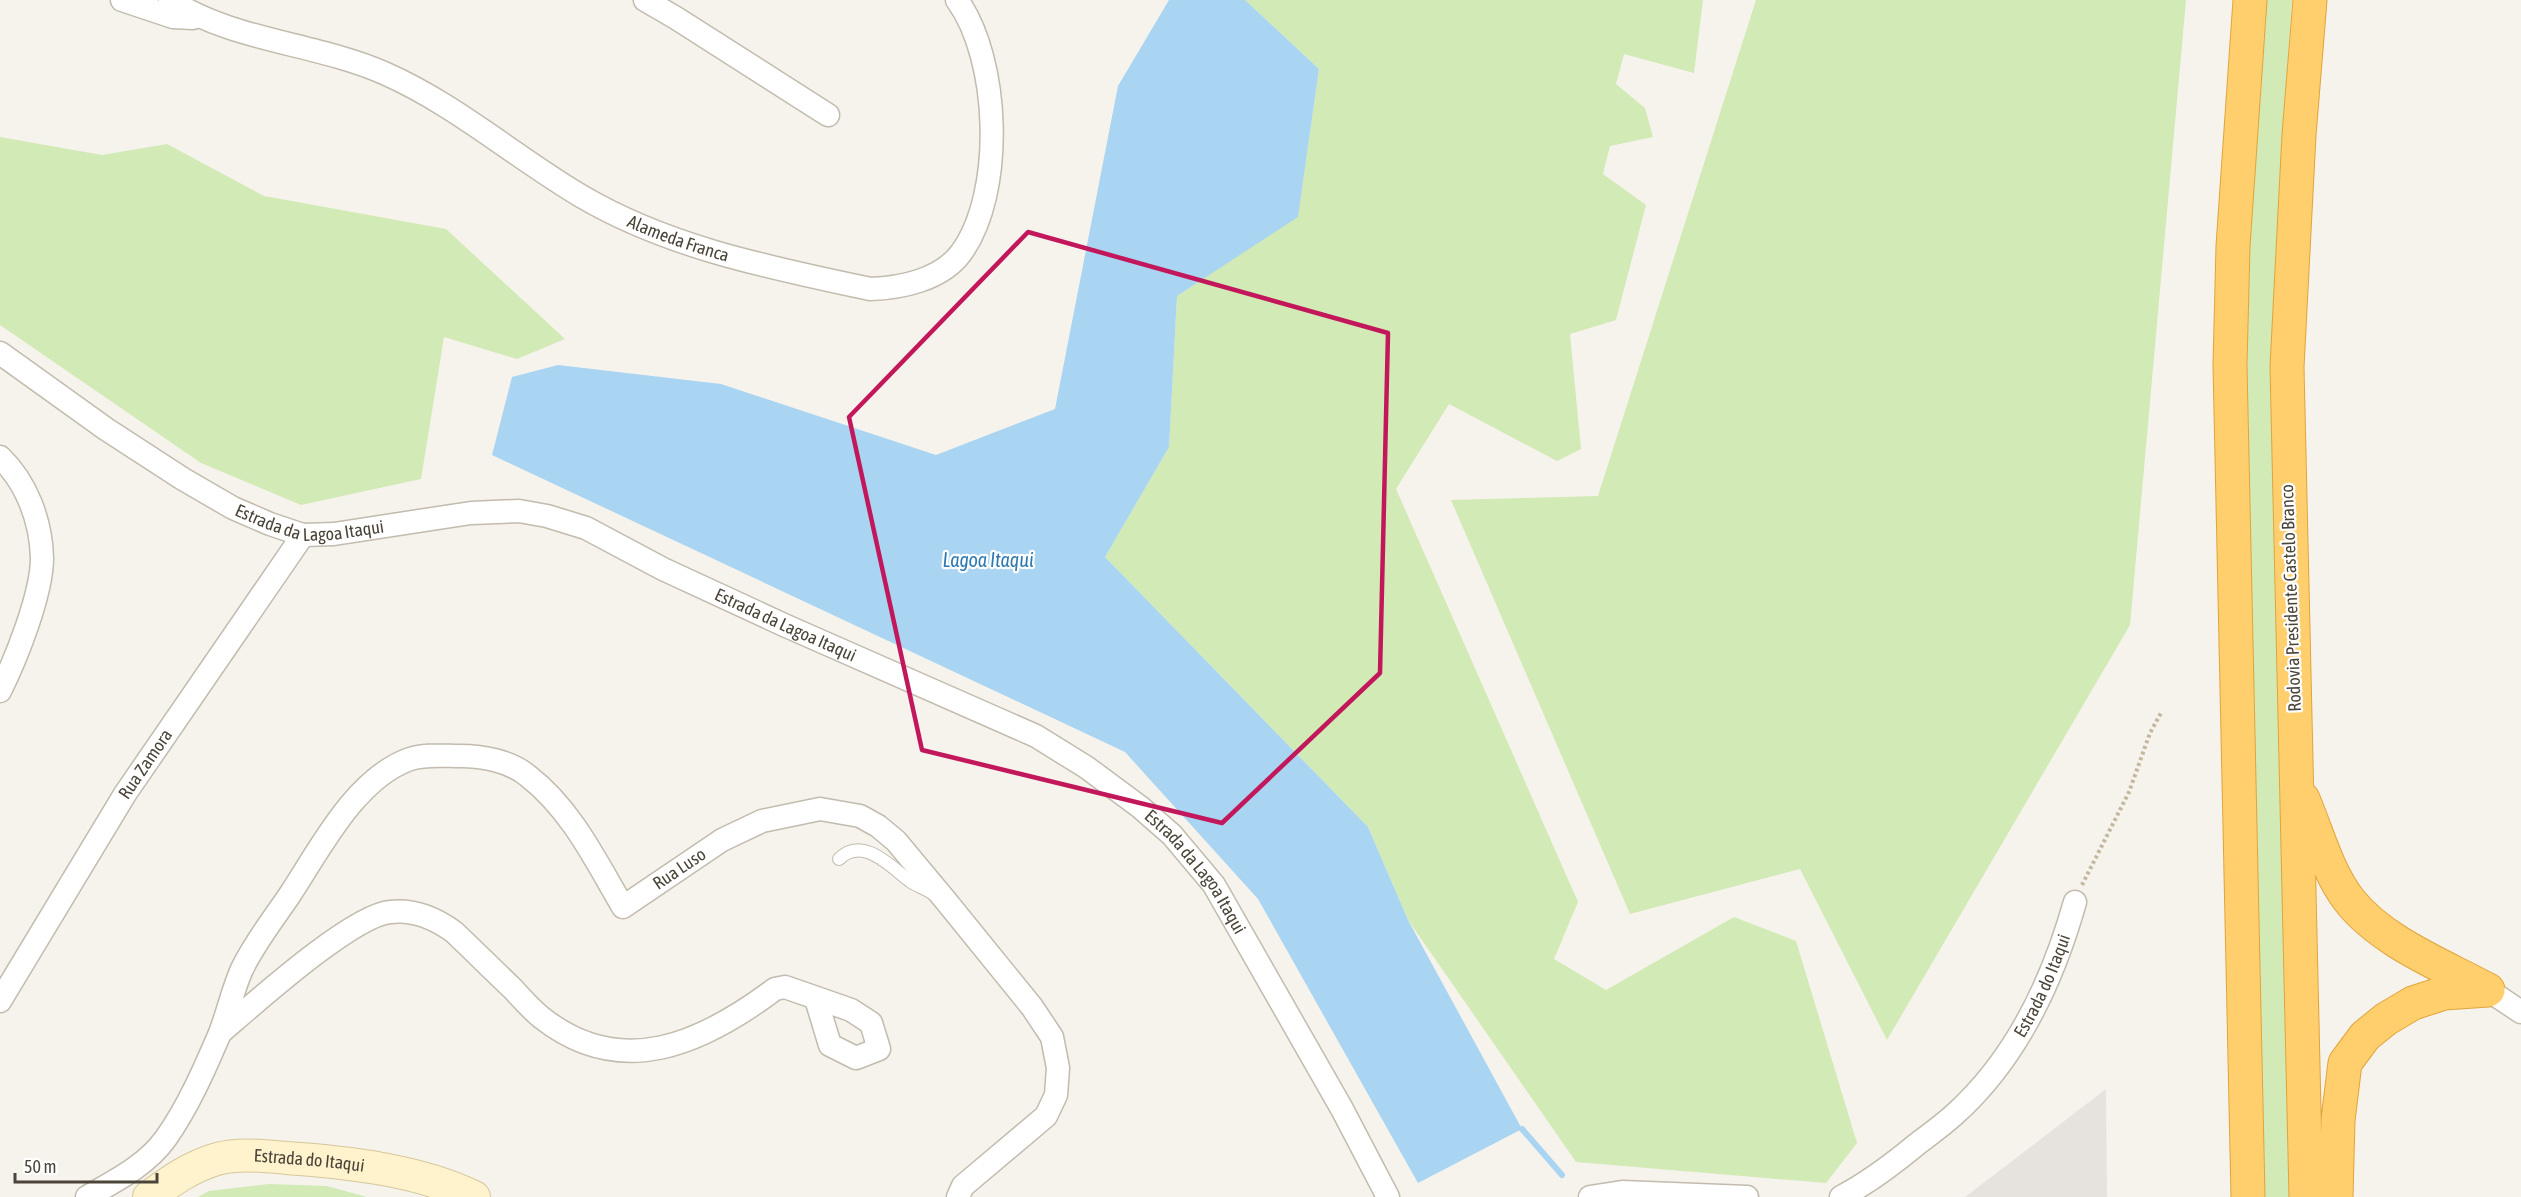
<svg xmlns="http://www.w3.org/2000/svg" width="2521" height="1197" font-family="'Asap Condensed',sans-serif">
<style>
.industrial{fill:#e6e2dd}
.green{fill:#d2eab5}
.water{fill:#a9d4f2}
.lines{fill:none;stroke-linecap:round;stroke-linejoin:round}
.stream{stroke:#a9d4f2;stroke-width:6}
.lane-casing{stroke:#c2bbae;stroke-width:14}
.street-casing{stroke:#c2bbae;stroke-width:25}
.secondary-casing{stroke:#d6c79b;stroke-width:34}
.highway-casing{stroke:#e0a43c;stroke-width:35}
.path{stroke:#c4b79f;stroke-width:4;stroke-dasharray:3 3;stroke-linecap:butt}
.lane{stroke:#fff;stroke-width:12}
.street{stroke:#fff;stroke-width:22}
.secondary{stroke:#fff3cd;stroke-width:32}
.highway{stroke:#ffcf6e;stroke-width:33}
.marked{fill:none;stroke:#c2185b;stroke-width:4.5;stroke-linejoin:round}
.labels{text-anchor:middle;stroke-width:4.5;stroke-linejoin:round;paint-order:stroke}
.street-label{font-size:18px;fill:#4b4439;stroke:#fff}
.water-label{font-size:20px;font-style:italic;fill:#2e7ab2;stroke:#fff}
</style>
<rect width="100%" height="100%" fill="#f6f3ec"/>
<path class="industrial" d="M2106,1089L2107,1197H1965Z"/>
<path class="green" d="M1245,0H1703L1694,73L1624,54L1616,84L1645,108L1653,137L1610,146L1603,174L1646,205L1616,320L1570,334L1581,449L1557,461L1449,404L1396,489L1578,902L1554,959L1606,990L1734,917L1796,941L1857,1143L1826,1183L1576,1162L1408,920L1368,827L1105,557L1169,447L1177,296L1298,216L1319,69Z
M1756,0H2186L2130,625L1887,1040L1800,869L1630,914L1451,500L1598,496Z
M2267,0H2292C2280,162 2273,324 2273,487L2291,1197H2264L2247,395L2248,261L2257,112Z
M0,137L102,155L167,144L264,196L446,229L565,339L517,359L444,337L421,479L301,505L201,463L0,325Z
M269,1184L327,1186L367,1197H198L209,1191Z"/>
<path class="water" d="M1169,0H1245L1319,69L1298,217L1177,296L1169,447L1105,557L1368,827L1408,920L1522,1129L1418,1183L1258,899L1125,752L492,455L512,377L558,365L721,384L936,455L1055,409L1118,86Z"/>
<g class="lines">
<path class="stream" d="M1522,1129L1562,1175"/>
<g class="lane-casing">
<path id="lane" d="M839,859C863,835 891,867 911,882C918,886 925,889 932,893"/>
</g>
<g class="street-casing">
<g id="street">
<path d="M122,0L173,17L193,18"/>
<path id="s1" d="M170,0C233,41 315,43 384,73C455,104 515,157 581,196C669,248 772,268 870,289C901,288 941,280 961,253C1005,193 1000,59 957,0"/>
<path d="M645,0L676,18L828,115"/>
<path id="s2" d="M0,353L106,429L183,479L233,508L270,524L303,535L334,534L471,513L519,511L547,516L586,528L663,569L784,625L1036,736L1086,767L1140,807L1172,835L1214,885L1342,1109L1388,1197"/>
<path d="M0,457C27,483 41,521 42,558C42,594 16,659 0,691"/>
<path d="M2488,990L2521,1012"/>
<path id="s3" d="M0,1001L125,794L303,535"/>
<path d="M221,1032C254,1004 351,916 390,912C414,909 435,918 454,932C474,951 493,970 513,989C522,999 532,1010 542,1018C622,1081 703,1043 775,989L785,987L851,1010L871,1023L879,1049L856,1058L830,1045L816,999"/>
<path id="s4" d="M87,1197C115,1181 147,1165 166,1138C188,1107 205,1068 220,1033C228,1012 233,989 242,969C255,942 275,917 291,893C321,847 356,778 410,759C425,754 444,756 460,756C483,756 510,761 528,776C571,809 596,861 623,907L722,840L762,821L820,809L860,816L878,826L896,841L946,901L1032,1007L1052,1037L1058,1068L1056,1095L1046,1116L963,1186L958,1197"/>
<path d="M1590,1197L1622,1192L1747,1197"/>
<path id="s5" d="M1841,1197C1868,1183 1893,1164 1916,1145C1929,1135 1943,1125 1955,1114C2016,1059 2053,980 2075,902"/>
</g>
</g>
<g class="secondary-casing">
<g id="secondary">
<path id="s6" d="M149,1197C171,1181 190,1167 217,1159C239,1153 263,1156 286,1158C346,1162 419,1170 474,1197"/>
</g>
</g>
<g class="highway-casing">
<path id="highway" d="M2303,799C2317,832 2327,871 2349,900C2382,942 2442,965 2488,990
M2248,1197L2230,365L2233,246L2250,0
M2306,1197L2287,367L2299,135L2310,0
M2336,1197L2338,1120L2345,1063L2365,1036L2386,1019L2413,1003L2444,993L2488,990"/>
</g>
<path class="path" d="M2082,885L2129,792L2150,733L2162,711"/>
<use href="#lane" class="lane"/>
<use href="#street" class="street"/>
<use href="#secondary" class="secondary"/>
<use href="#highway" class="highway"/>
</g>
<path class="marked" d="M1028,232L1388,333L1380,673L1222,823L922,750L849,417Z"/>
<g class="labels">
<g class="street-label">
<text dy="6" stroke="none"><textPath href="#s1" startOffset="566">Alameda Franca</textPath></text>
<text dy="6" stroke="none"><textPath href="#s2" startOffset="360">Estrada da Lagoa Itaqui</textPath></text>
<text transform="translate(2291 598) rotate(-92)" y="6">Rodovia Presidente Castelo Branco</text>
<text dy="6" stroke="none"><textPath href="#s2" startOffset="864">Estrada da Lagoa Itaqui</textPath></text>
<text dy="6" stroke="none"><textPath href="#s3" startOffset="278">Rua Zamora</textPath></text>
<text dy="6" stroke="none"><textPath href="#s4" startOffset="912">Rua Luso</textPath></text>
<text dy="6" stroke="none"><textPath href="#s2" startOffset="1350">Estrada da Lagoa Itaqui</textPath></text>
<text dy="6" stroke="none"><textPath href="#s5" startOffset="298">Estrada do Itaqui</textPath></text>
<text dy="6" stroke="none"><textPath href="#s6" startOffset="171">Estrada do Itaqui</textPath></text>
</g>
<g class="water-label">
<text x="988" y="567">Lagoa Itaqui</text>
</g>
</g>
<path d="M15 1173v9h142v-9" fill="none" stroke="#4b4439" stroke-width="3"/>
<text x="24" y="1173" font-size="18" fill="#4b4439" stroke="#ffffff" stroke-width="4.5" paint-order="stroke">50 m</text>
</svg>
